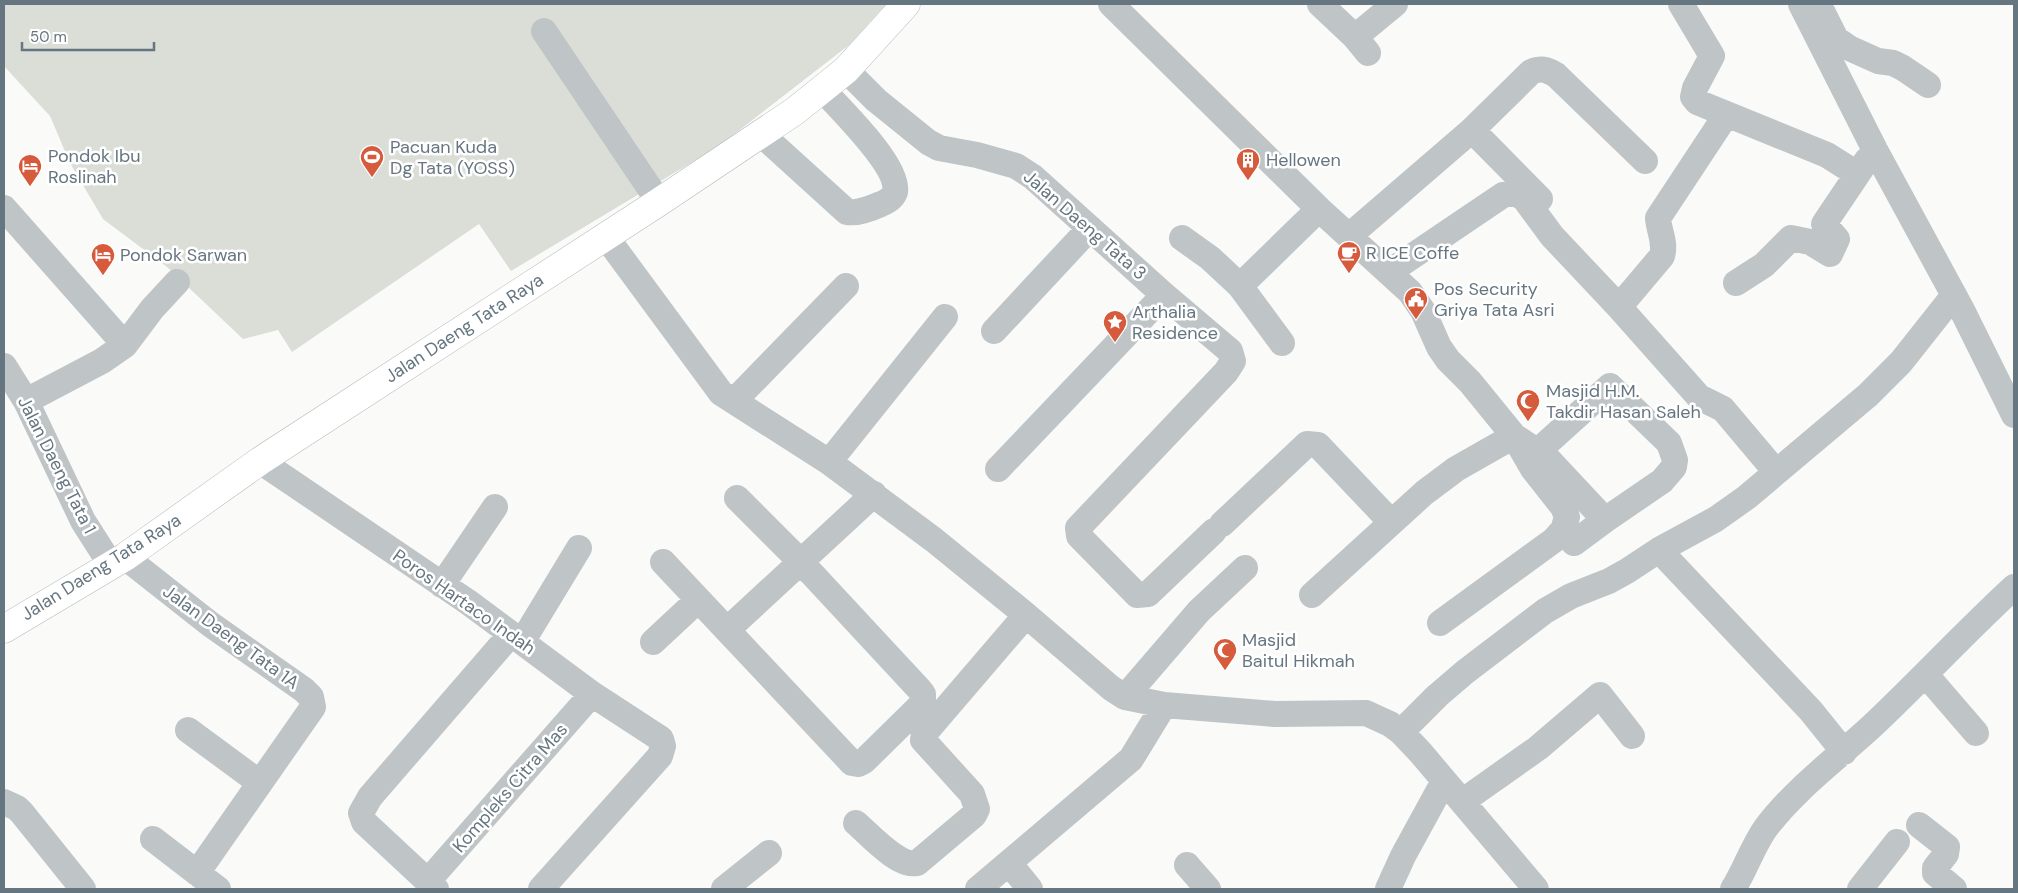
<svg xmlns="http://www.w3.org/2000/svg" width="2018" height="893" font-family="'DM Sans',sans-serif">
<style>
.park{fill:#daded7}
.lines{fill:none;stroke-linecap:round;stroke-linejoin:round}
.major-casing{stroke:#b3b8bc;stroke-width:29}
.minor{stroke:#bfc4c7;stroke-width:26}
.major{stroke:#fff;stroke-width:28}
.labels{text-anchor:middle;stroke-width:5;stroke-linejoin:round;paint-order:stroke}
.poi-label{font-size:18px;fill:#667680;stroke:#fff;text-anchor:start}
.street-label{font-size:18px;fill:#667680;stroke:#fff}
</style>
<rect width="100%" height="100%" fill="#fafaf8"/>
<path class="park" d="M4,4H886L849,45L719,146L511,271L479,224L292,352L278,330L243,339L167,267L103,219L70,163L50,116L4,66Z"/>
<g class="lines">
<g class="major-casing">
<path id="major" d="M4,629L125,557L260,461L659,202L795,111L846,70L906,4"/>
</g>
<path class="minor" d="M1111,4L1319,209L1410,292L1423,311L1439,347L1448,360L1470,382L1514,436L1533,469L1563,507L1567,517L1563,530L1554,540L1440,623
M1320,4L1355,37L1368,53
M1681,4L1712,56L1695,88L1693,97L1697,102L1827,155L1857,174
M1801,4L1875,150L1962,310L2014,415
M1823,13L1836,39L1849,48L1878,61L1893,63L1903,68L1928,85
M544,31L659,202
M1355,37L1395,4
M846,70L876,100L928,142L939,148L977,155L1016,166L1033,177L1164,295L1230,351L1233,361L1226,372L1078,528L1079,536L1137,595L1148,594L1214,531
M1726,115L1658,218C1659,232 1666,242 1662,256L1619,307L1699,397L1723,409L1776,472
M1472,130L1540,199
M761,134L847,212C857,214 872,208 881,204C886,202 893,198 895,192C900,166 839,108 822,89
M4,208L125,345L152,309L177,282
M1349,236L1472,130L1531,72C1541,68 1546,69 1556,75L1645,161
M606,237L721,393L829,462L934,540L1026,615L1111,688L1125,697L1164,705L1275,714L1366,713L1390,724L1401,732L1420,752L1536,889
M1182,238L1210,258L1240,286
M1389,272L1503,195L1513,192L1524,198L1552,236L1619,307
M1736,283L1764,265L1791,238L1810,242L1830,254L1837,239L1824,224L1867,160
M994,331L1090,228
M1282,343L1240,286L1319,209
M4,366L26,401L83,521L111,565
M26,401L102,361L125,345
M734,401L846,286
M260,461L468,602L592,694L661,739L663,746L660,756L541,889
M829,462L945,317
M998,469L1164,295
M1222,524L1307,444L1318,445L1391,522
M1563,530L1574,543L1605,520
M1659,550L1811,711L1844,752
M125,557L210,624L304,690L311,697L313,707L197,873
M663,562L727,630L874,494
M442,585L495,507
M1312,595L1424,493L1456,469L1514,436L1546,457L1605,520L1662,481L1674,467L1675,460L1669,443L1610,386L1538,451
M727,630L852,763L858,764L864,761L923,703V694L919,689L801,562L737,498
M522,642L579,548
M653,642L698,600
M1926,675L1976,733
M1125,697L1199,611L1245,568
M188,730L260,783
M1401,732L1437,696L1465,672L1545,611L1571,596L1609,581L1627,571L1659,550L1716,519L1747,497L1868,395L1901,362L1954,295
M1463,801L1538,748L1600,695L1632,736
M4,802L17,808L22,813L83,889
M856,823C870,835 898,867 917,863L974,815L977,809L972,794L923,740L924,734L1026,615
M1919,825L1947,847L1946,854L1935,868V873L1954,889
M153,839L218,889
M1009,863L1030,889
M1187,865L1208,889
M428,881L592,694
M436,889L364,822L361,813L370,797L511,634
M724,889L769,853
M978,889L1131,759L1164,705
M1388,889L1403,856L1444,781
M1733,889C1745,870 1752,848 1765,829C1794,790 1835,760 1871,727C1920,681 1965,632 2014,587
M1860,889L1897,842"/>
<use href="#major" class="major"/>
</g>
<defs>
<g id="stadium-pin" transform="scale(1.25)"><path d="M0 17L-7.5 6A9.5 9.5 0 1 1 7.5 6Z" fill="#d65b3c" stroke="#fff"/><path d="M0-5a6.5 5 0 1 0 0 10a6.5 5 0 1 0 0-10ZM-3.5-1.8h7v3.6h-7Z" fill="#fff"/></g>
<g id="building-pin" transform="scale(1.25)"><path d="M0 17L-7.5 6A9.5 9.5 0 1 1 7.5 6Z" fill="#d65b3c" stroke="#fff"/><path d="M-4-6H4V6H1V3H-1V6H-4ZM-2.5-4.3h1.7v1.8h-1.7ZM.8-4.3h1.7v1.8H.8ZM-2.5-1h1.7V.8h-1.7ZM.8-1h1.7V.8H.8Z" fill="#fff"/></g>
<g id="hotel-pin" transform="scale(1.25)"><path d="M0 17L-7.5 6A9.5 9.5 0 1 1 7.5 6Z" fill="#d65b3c" stroke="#fff"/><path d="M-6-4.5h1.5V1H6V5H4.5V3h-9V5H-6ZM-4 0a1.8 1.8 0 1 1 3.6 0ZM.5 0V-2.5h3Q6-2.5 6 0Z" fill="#fff"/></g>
<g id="cafe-pin" transform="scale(1.25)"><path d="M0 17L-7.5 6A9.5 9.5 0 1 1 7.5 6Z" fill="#d65b3c" stroke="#fff"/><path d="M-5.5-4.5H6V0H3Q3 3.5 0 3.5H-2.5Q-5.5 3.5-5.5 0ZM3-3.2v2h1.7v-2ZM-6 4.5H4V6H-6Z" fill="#fff"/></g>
<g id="civic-pin" transform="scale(1.25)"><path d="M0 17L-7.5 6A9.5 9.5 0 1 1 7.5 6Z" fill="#d65b3c" stroke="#fff"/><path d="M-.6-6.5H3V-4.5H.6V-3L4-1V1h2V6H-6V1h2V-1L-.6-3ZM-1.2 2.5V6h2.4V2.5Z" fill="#fff"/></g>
<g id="sight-pin" transform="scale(1.25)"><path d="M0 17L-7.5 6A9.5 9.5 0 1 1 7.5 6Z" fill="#d65b3c" stroke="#fff"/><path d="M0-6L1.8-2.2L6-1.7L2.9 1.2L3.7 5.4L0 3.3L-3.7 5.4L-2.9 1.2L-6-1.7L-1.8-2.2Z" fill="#fff"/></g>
<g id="mosque-pin" transform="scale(1.25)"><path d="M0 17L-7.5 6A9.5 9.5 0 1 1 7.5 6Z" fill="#d65b3c" stroke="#fff"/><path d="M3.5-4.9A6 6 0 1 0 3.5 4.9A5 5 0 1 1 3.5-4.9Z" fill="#fff"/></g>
</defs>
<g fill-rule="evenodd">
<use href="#stadium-pin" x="372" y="157"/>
<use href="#building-pin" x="1248" y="160"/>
<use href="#hotel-pin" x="30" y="166"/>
<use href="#cafe-pin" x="1349" y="253"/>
<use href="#hotel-pin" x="103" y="255"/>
<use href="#civic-pin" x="1416" y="299"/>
<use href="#sight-pin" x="1115" y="322"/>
<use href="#mosque-pin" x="1528" y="401"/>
<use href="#mosque-pin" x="1225" y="650"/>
</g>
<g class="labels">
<g class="poi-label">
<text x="390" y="153">Pacuan Kuda<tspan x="390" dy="21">Dg Tata (YOSS)</tspan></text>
<text x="48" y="162">Pondok Ibu<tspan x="48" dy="21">Roslinah</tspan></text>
<text x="1266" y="166">Hellowen</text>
<text x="1366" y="259">R ICE Coffe</text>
<text x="120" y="261">Pondok Sarwan</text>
<text x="1434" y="295">Pos Security<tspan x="1434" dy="21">Griya Tata Asri</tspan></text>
<text x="1132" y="318">Arthalia<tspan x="1132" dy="21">Residence</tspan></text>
<text x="1546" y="397">Masjid H.M.<tspan x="1546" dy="21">Takdir Hasan Saleh</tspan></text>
<text x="1242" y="646">Masjid<tspan x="1242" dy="21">Baitul Hikmah</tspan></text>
</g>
<g class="street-label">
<text transform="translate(1085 225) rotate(41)" y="6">Jalan Daeng Tata 3</text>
<text transform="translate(464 328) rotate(-33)" y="6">Jalan Daeng Tata Raya</text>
<text transform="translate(57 465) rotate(63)" y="6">Jalan Daeng Tata 1</text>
<text transform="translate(101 567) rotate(-32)" y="6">Jalan Daeng Tata Raya</text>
<text transform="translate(464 602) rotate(35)" y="6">Poros Hartaco Indah</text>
<text transform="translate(231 637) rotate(36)" y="6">Jalan Daeng Tata 1A</text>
<text transform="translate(510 788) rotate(-49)" y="6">Kompleks Citra Mas</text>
</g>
</g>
<rect width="2018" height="893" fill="none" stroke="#667680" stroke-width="10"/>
<path d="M22 42v8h132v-8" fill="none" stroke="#667680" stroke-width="2.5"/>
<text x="30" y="42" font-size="15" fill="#667680" stroke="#ffffff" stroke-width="4" paint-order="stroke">50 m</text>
</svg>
